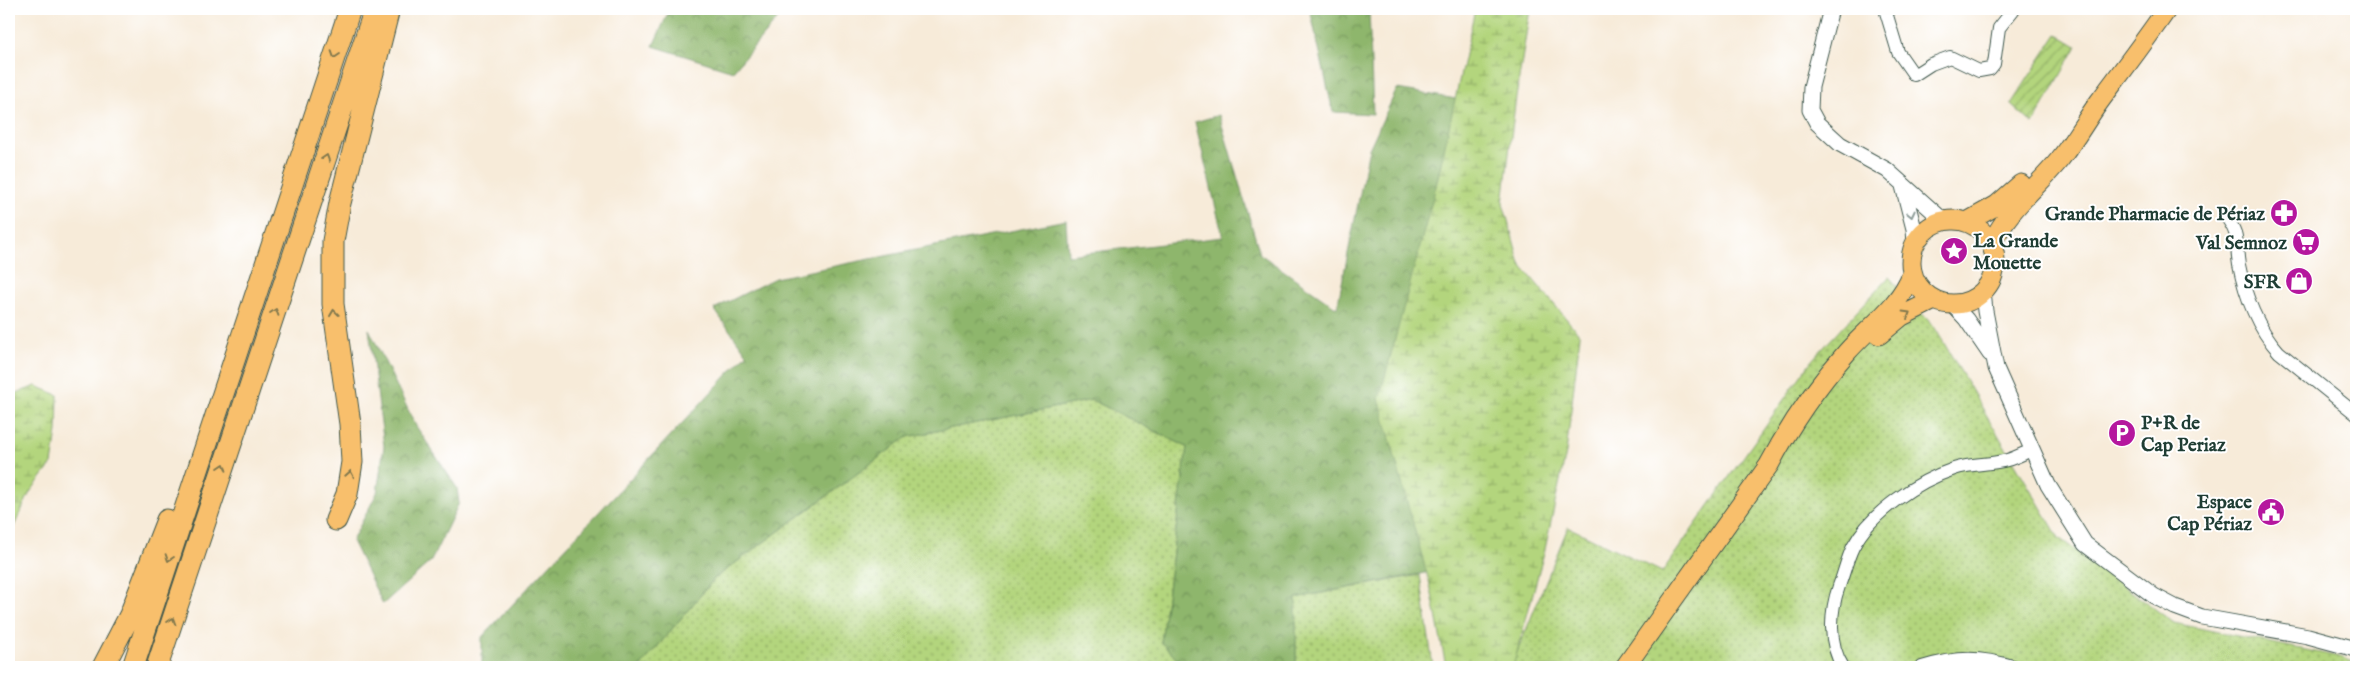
<svg xmlns="http://www.w3.org/2000/svg" width="2365" height="676" font-family="'IM FELL English',serif">
<style>
.grass{fill:url(#grass-dots);stroke:#698958}
.forest{fill:url(#forest-crowns);stroke:#567a50}
.wetland{fill:url(#wetland-marsh);stroke:#698958}
.garden{fill:url(#garden-furrows);stroke:#698958}
.lines{fill:none;stroke-linecap:round;stroke-linejoin:round}
.minor-casing{stroke:#3f574d;stroke-width:14}
.tertiary-casing{stroke:#3f574d;stroke-width:17}
.primary-casing{stroke:#3f574d;stroke-width:21}
.motorway-casing{stroke:#3f574d;stroke-width:23}
.minor{stroke:#fff;stroke-width:12}
.tertiary{stroke:#fff;stroke-width:15}
.primary{stroke:#f8bf6c;stroke-width:19}
.motorway{stroke:#f8bf6c;stroke-width:21}
.oneway{stroke:#81784d}
.oneway2{stroke:#8f9e9a}
.labels{text-anchor:middle;stroke-width:4;stroke-linejoin:round;paint-order:stroke}
.poi-label{font-size:19px;font-weight:bold;fill:#1f3d34;stroke:#fff;text-anchor:end}
</style>
<defs>
<pattern id="grass-dots" width="8" height="8" patternUnits="userSpaceOnUse" patternTransform="scale(1.25)"><rect width="8" height="8" fill="#b3d57d"/><path d="M2 2h.1M6 6h.1" fill="none" stroke="#91ae67" stroke-width="1.8" stroke-linecap="round"/></pattern>
<pattern id="forest-crowns" width="20" height="18" patternUnits="userSpaceOnUse" patternTransform="scale(1.25)"><rect width="20" height="18" fill="#8eb66c"/><path d="M2 6a3 3 0 1 1 6 0M12 15a3 3 0 1 1 6 0" fill="none" stroke="#73955a"/></pattern>
<pattern id="wetland-marsh" width="20" height="14" patternUnits="userSpaceOnUse" patternTransform="scale(1.25)"><rect width="20" height="14" fill="#b3d57d"/><path d="M1 5h8M5 5V1M11 12h8M15 12V8" fill="none" stroke="#91ae67"/></pattern>
<pattern id="garden-furrows" width="10" height="10" patternUnits="userSpaceOnUse" patternTransform="scale(1.25)"><rect width="10" height="10" fill="#b3d57d"/><path d="M-1 1l2-2M0 10L10 0M9 11l2-2" fill="none" stroke="#91ae67"/></pattern>
</defs>
<rect width="100%" height="100%" fill="#fff"/>
<filter id="ink" filterUnits="userSpaceOnUse"><feTurbulence type="fractalNoise" baseFrequency=".02" numOctaves="2"/><feDisplacementMap in="SourceGraphic" scale="10" xChannelSelector="R" yChannelSelector="G"/><feConvolveMatrix kernelMatrix="1 2 1 2 8 2 1 2 1" color-interpolation-filters="sRGB"/></filter>
<filter id="wash" filterUnits="userSpaceOnUse"><feTurbulence type="fractalNoise" baseFrequency=".0096" numOctaves="4" result="noise"/><feDisplacementMap in="SourceGraphic" scale="20" xChannelSelector="R" yChannelSelector="G"/><feGaussianBlur stdDeviation="1.12" result="paint"/><feColorMatrix in="noise" values="0 0 0 0 0 0 0 0 0 0 0 0 0 0 0 0 0 1.4 0 .05"/><feComposite in="paint" operator="in"/></filter>
<g filter="url(#wash)">
<rect width="100%" height="100%" fill="#f7ebd9"/>
<path class="grass" d="M1889,277L1935,328L2059,538L2174,623L2340,657L2356,663V667H1511L1568,527L1662,572L1812,360Z
M1092,400L1187,447L1161,642L1184,667H640L715,578L907,437Z
M1420,575L1433,667H1296L1295,598Z"/>
<path class="forest" d="M670,9H786L733,71L653,46Z
M1310,9H1369L1373,114L1333,112Z
M1397,89L1456,99L1436,186L1476,563L1296,598V667H1184L1161,642L1187,447L1092,400L907,437L715,578L640,667H482V637L747,354L714,309L775,278L1066,220L1068,255L1223,237L1195,122L1219,115L1260,254L1337,308L1369,149Z
M369,329L416,426L457,488L459,503L431,561L383,604L352,541L377,493L384,446Z"/>
<path class="wetland" d="M1475,9H1530L1515,104L1503,203L1520,264L1580,335L1566,453L1545,549L1513,667H1446L1431,589L1379,399L1436,186Z
M36,386L58,395L57,432L52,464L30,492L9,537V396Z"/>
<path class="garden" d="M2057,34L2077,46L2033,124L2011,104Z"/>
</g>
<g filter="url(#ink)">
<g class="lines">
<g class="minor-casing">
<path id="minor" d="M1885,9L1898,52L1914,75L1931,64L1950,57L1979,71L1990,69L1994,64L1999,28L2014,9
M2225,215C2241,237 2235,241 2239,265C2245,296 2258,329 2279,352L2356,414
M1843,667C1828,643 1830,612 1839,586C1844,573 1847,559 1853,547C1871,512 1918,481 1954,469C1971,463 1990,465 2007,460C2015,458 2024,453 2032,450
M1922,667C1959,656 1979,656 2016,667"/>
</g>
<g class="tertiary-casing">
<path id="tertiary" d="M1831,9L1811,87L1810,110L1817,123L1840,144L1887,170L1944,221
M1903,186L1914,229L1915,244
M1983,291L1985,311L1996,368L2048,485L2085,544L2154,596L2175,607L2202,617L2308,636L2356,649
M1952,304L1966,319L1990,354"/>
</g>
<g class="primary-casing">
<path id="primary" d="M1911 262a42 42 0 1 1 84 0a42 42 0 1 1-84 0Z
M1967,222L1997,205L2021,184
M1991,245C2008,208 2036,189 2060,159C2075,140 2086,120 2099,102C2122,71 2145,41 2167,9
M1879,335L1902,316L1934,300
M1625,667L1769,465C1790,425 1817,386 1847,352C1869,327 1900,306 1912,274"/>
</g>
<g class="motorway-casing">
<path id="motorway" d="M336,520L347,494L352,462L350,424L333,304V241L340,203L389,9
M103,667L130,615L167,520
M133,667L350,9
M157,667L375,9"/>
</g>
<use href="#minor" class="minor"/>
<use href="#tertiary" class="tertiary"/>
<use href="#primary" class="primary"/>
<use href="#motorway" class="motorway"/>
</g>
<defs><path id="oneway-chevron" d="M-2-3.5L2.5 0L-2 3.5" fill="none" stroke-width="1.6" stroke-linecap="round" stroke-linejoin="round" transform="scale(1.25)"/></defs>
<g class="oneway">
<use href="#oneway-chevron" transform="translate(335 55) rotate(108)"/>
<use href="#oneway-chevron" transform="translate(326 158) rotate(-72)"/>
<use href="#oneway-chevron" transform="translate(275 312) rotate(-72)"/>
<use href="#oneway-chevron" transform="translate(334 313) rotate(-98)"/>
<use href="#oneway-chevron" transform="translate(1907 314) rotate(-31)"/>
<use href="#oneway-chevron" transform="translate(223 467) rotate(-72)"/>
<use href="#oneway-chevron" transform="translate(350 474) rotate(-80)"/>
<use href="#oneway-chevron" transform="translate(169 558) rotate(108)"/>
<use href="#oneway-chevron" transform="translate(172 621) rotate(-72)"/>
</g>
<use class="oneway2" href="#oneway-chevron" transform="translate(1911 214) rotate(77)"/>
</g>
<defs>
<g id="pharmacy-disc" transform="scale(1.4375)"><circle r="9.5" fill="#b5179e" stroke="#fff"/><path d="M-2-6h4v4h4v4h-4v4h-4v-4h-4v-4h4Z" fill="#fff"/></g>
<g id="supermarket-disc" transform="scale(1.4375)"><circle r="9.5" fill="#b5179e" stroke="#fff"/><path d="M-6-5.5h2.5l.6 2H6L4.5 2H-2.5L-4.4-4H-6ZM-1.5 3.2a1.3 1.3 0 1 0 .1 0ZM3 3.2a1.3 1.3 0 1 0 .1 0Z" fill="#fff"/></g>
<g id="sight-disc" transform="scale(1.4375)"><circle r="9.5" fill="#b5179e" stroke="#fff"/><path d="M0-6L1.8-2.2L6-1.7L2.9 1.2L3.7 5.4L0 3.3L-3.7 5.4L-2.9 1.2L-6-1.7L-1.8-2.2Z" fill="#fff"/></g>
<g id="shop-disc" transform="scale(1.4375)"><circle r="9.5" fill="#b5179e" stroke="#fff"/><path d="M-5-2.5h2.3a2.7 3.5 0 0 1 5.4 0H5L5.5 6h-11ZM-1.5-2.5h3a1.5 2.3 0 0 0-3 0Z" fill="#fff"/></g>
<g id="parking-disc" transform="scale(1.4375)"><circle r="9.5" fill="#b5179e" stroke="#fff"/><path d="M-3.5-5.5H1a3.5 3.5 0 0 1 0 7H-1V5.5H-3.5ZM-1-3.4V-.6H.8a1.4 1.4 0 0 0 0-2.8Z" fill="#fff"/></g>
<g id="civic-disc" transform="scale(1.4375)"><circle r="9.5" fill="#b5179e" stroke="#fff"/><path d="M-.6-6.5H3V-4.5H.6V-3L4-1V1h2V6H-6V1h2V-1L-.6-3ZM-1.2 2.5V6h2.4V2.5Z" fill="#fff"/></g>
</defs>
<g fill-rule="evenodd">
<use href="#pharmacy-disc" x="2284" y="213"/>
<use href="#supermarket-disc" x="2306" y="242"/>
<use href="#sight-disc" x="1954" y="251"/>
<use href="#shop-disc" x="2299" y="281"/>
<use href="#parking-disc" x="2122" y="433"/>
<use href="#civic-disc" x="2271" y="512"/>
</g>
<g class="labels">
<g class="poi-label">
<text x="2265" y="220">Grande Pharmacie de Périaz</text>
<text x="1973" y="247" text-anchor="start">La Grande<tspan x="1973" dy="22">Mouette</tspan></text>
<text x="2287" y="249">Val Semnoz</text>
<text x="2280" y="288">SFR</text>
<text x="2141" y="429" text-anchor="start">P+R de<tspan x="2141" dy="22">Cap Periaz</tspan></text>
<text x="2252" y="508">Espace<tspan x="2252" dy="22">Cap Périaz</tspan></text>
</g>
</g>
<rect width="2365" height="676" fill="none" stroke="#fff" stroke-width="30"/>
</svg>
